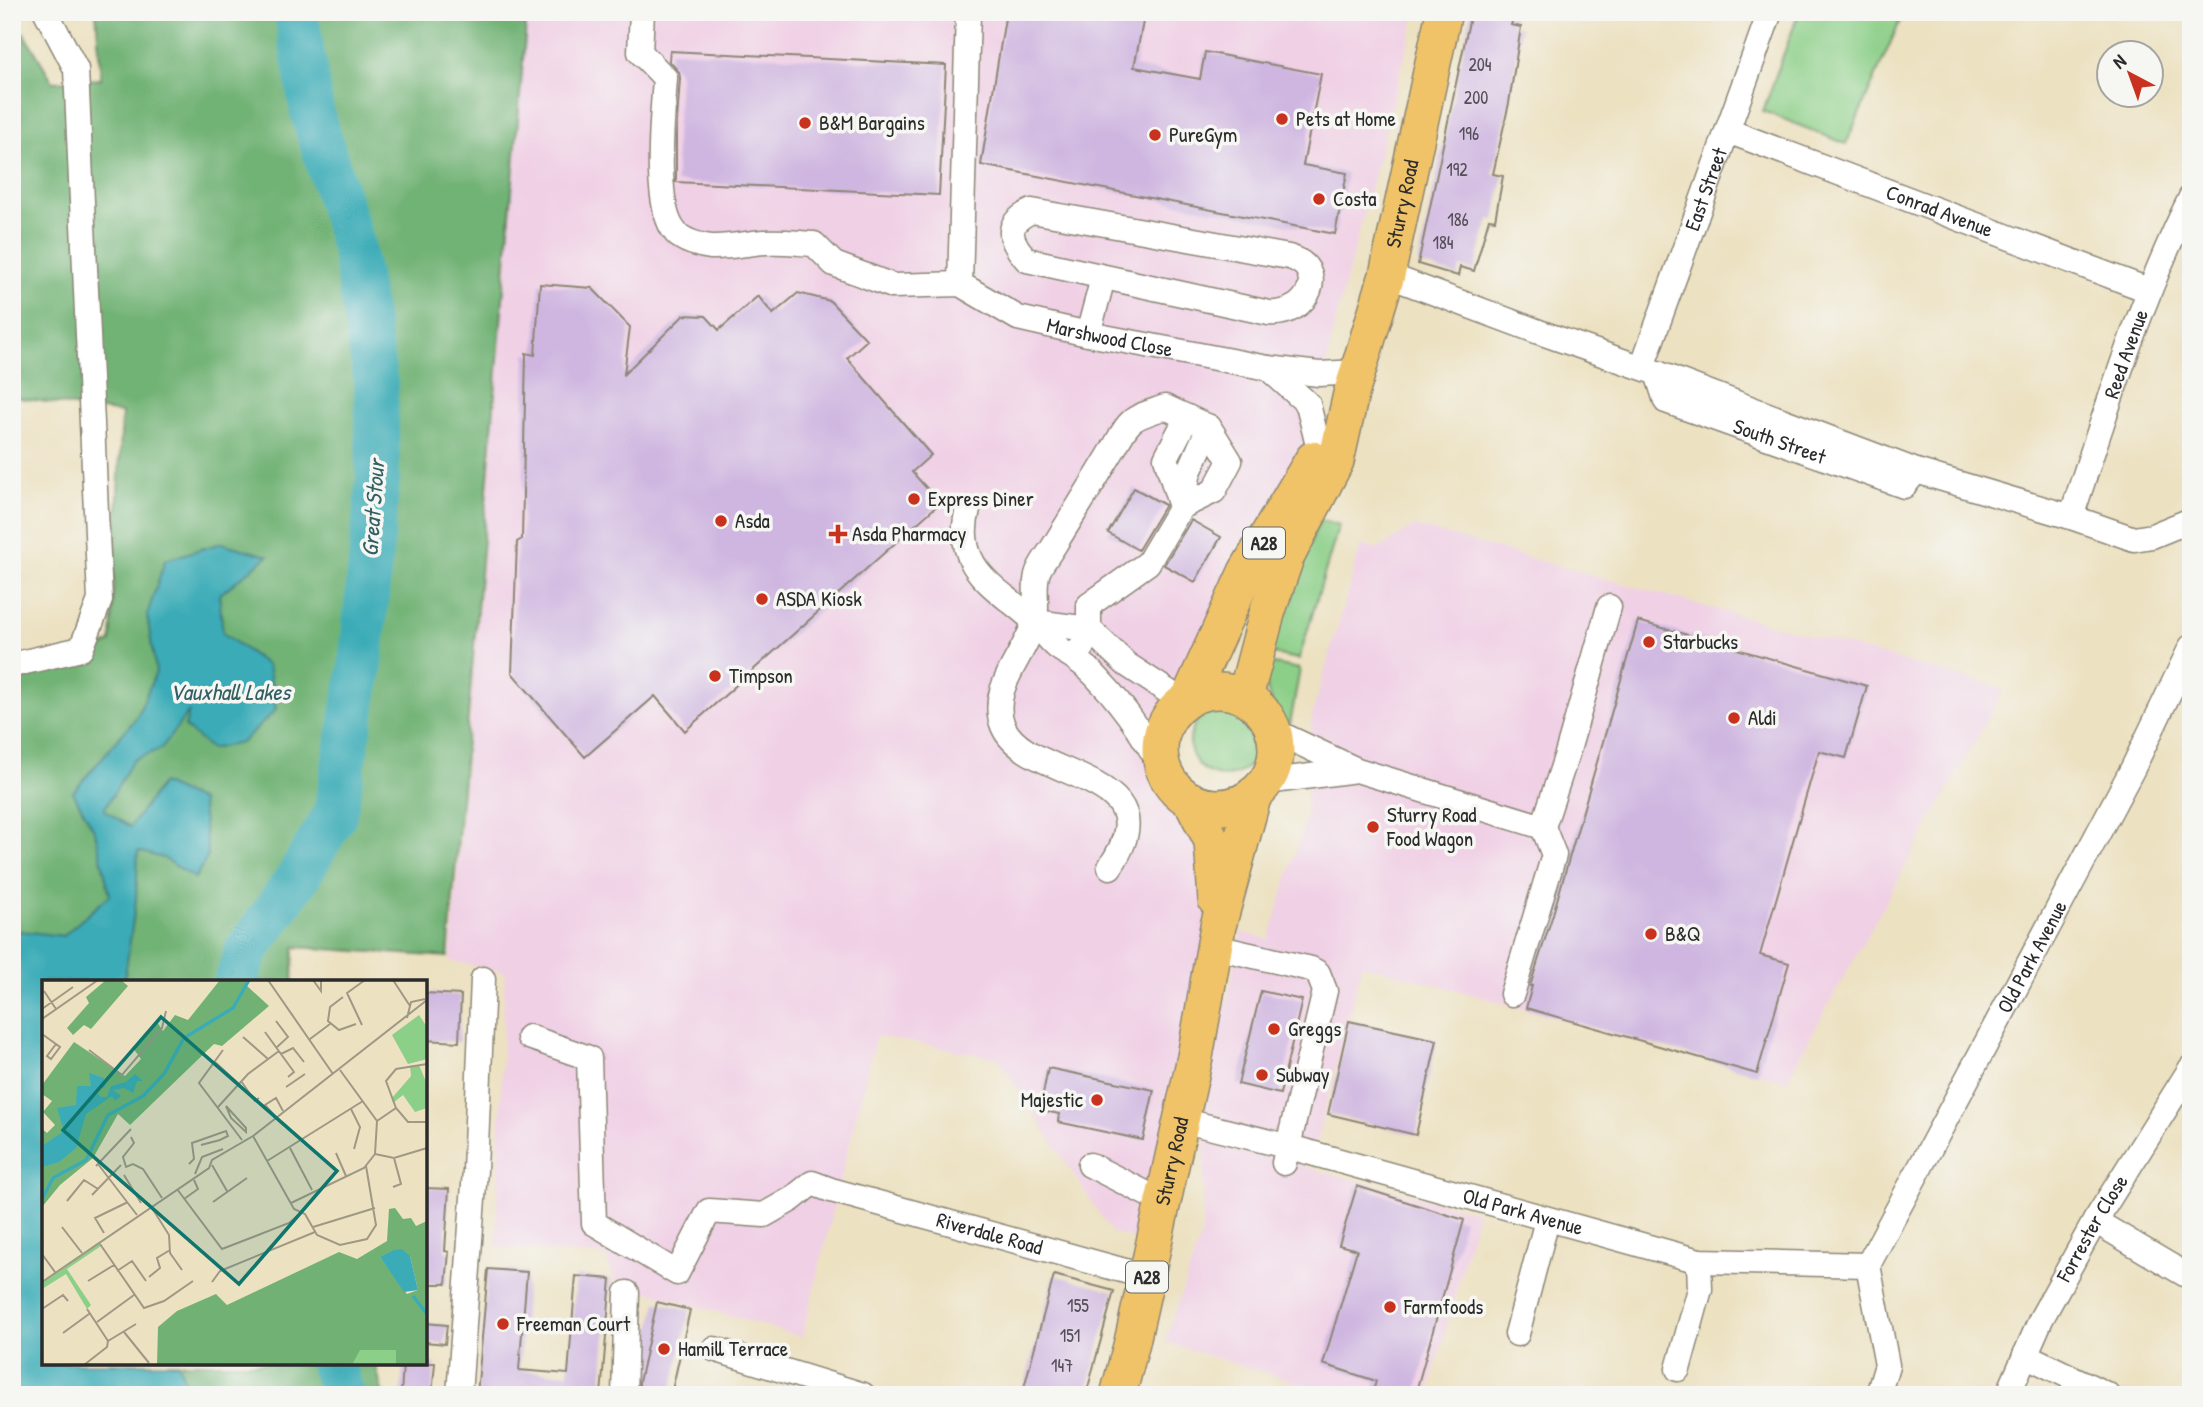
<svg xmlns="http://www.w3.org/2000/svg" width="2203" height="1407" font-family="'Patrick Hand',sans-serif">
<style>
.built{fill:#f0d0e5}
.green{fill:#8ccf88;stroke:#5c7d5a;stroke-width:2}
.forest{fill:#71b274;stroke:#4e6e50;stroke-width:2}
.water{fill:#3bacb7;stroke:#336c71;stroke-width:2}
.lines{fill:none;stroke-linecap:round;stroke-linejoin:round}
.river{stroke:#3bacb7;stroke-width:44}
.building{fill:#cfb6e0}
.minor-casing{stroke:#8c8676;stroke-width:27}
.highway-casing{stroke:#8c8676;stroke-width:38}
.minor{stroke:#fff;stroke-width:24}
.highway{stroke:#f0c369;stroke-width:35}
.poi-dot{fill:#c8321e;stroke:#f6f6f2;stroke-width:2.5}
.labels{text-anchor:middle;stroke-width:7;stroke-linejoin:round;paint-order:stroke}
.number-label{font-size:18px;fill:#544e58}
.shield{fill:#f6f6f2;stroke:#686867;stroke-width:2}
.shield-label{font-size:19px;font-weight:bold;fill:#2b2b2b}
.poi-label{font-size:21px;fill:#2b2b2b;stroke:#f6f6f2;text-anchor:start}
.street-label{font-size:21px;fill:#2b2b2b;stroke:#f6f6f2}
.water-label{font-size:23px;font-style:italic;fill:#315f63;stroke:#f6f6f2}
.inset-river{fill:none;stroke:#3bacb7;stroke-width:3.5}
.inset-road{fill:none;stroke:#9f9885;stroke-width:2}
.view{fill:#0f766e;fill-opacity:0.15;stroke:#0f766e;stroke-width:3.5}
.inset-edge{fill:none;stroke:#2b2b2b;stroke-width:3.5}
</style>
<rect width="100%" height="100%" fill="#f6f6f2"/>
<filter id="ink" filterUnits="userSpaceOnUse"><feTurbulence type="fractalNoise" baseFrequency=".0143" numOctaves="2"/><feDisplacementMap in="SourceGraphic" scale="14" xChannelSelector="R" yChannelSelector="G"/><feConvolveMatrix kernelMatrix="1 2 1 2 8 2 1 2 1" color-interpolation-filters="sRGB"/></filter>
<filter id="wash" filterUnits="userSpaceOnUse"><feTurbulence type="fractalNoise" baseFrequency=".00686" numOctaves="4" result="noise"/><feDisplacementMap in="SourceGraphic" scale="28" xChannelSelector="R" yChannelSelector="G"/><feGaussianBlur stdDeviation="1.57" result="paint"/><feColorMatrix in="noise" values="0 0 0 0 0 0 0 0 0 0 0 0 0 0 0 0 0 1.4 0 .05"/><feComposite in="paint" operator="in"/></filter>
<g filter="url(#wash)">
<rect width="100%" height="100%" fill="#ece1c1"/>
<path class="built" d="M528,12H1416L1334,327L1303,475L1184,702L1168,719L1161,737L1160,757L1175,787L1182,795L1218,926L1137,1240L1111,1232L998,1058L876,1036L802,1337L615,1282L606,1256L496,1247L505,972L450,961Z
M1415,526L2004,689L1786,1081L1362,964L1320,1129L1305,1167L1477,1212L1428,1395H1339L1165,1342L1202,1232L1207,1085L1243,932L1269,940L1305,820L1312,715L1361,545L1376,550Z"/>
<path class="green" d="M1799,12H1904L1846,144L1763,111Z
M1320,520L1339,525L1299,659L1262,652Z
M1263,662L1300,669L1290,724C1269,709 1265,686 1263,662Z
M1190 742a34 34 0 1 1 68 0a34 34 0 1 1-68 0Z"/>
<path class="forest" d="M96,12H527L448,957L294,947L293,982H44V1363H375L383,1395H12V671L62,667L111,642L122,413L12,397V47L24,33L53,82L101,79Z"/>
<path class="water" d="M221,543L268,556L219,595L223,633L268,666L276,710L241,743L211,749L185,727L189,711L161,749L133,760L104,810L130,827L162,783L201,801L208,856L195,878L163,858L138,851L136,899L124,982H44V1363H178L190,1395H12V930L63,936L110,895L95,832L73,792L137,717L156,672L147,615L165,560Z"/>
<g class="lines">
<path class="river" d="M236,982L246,952L298,877L335,814L360,669L378,479L376,384L353,246L312,112L296,12
M332,1363L343,1395"/>
</g>
<g id="blocks">
<path class="building" d="M1006,12H1145L1134,67L1200,79L1205,52L1321,74L1303,165L1347,173L1335,234L981,165Z
M1471,12H1515L1511,25L1521,27L1509,103L1493,174L1503,176L1495,220L1489,219L1474,271L1460,267L1458,276L1418,264Z
M670,51L946,65L939,195L676,182V136L680,78L679,72L669,61Z
M540,284L592,288L630,327L624,374L684,315L706,316L719,330L758,296L773,314L798,293L830,301L867,340L847,358L931,455L912,472L940,503L685,731L655,696L585,757L512,673L517,542L522,539L526,353L535,355Z
M1134,488L1165,505L1138,550L1108,533Z
M1191,520L1221,537L1195,582L1164,565Z
M1638,621L1867,686L1846,758L1819,751L1760,955L1789,963L1757,1074L1526,1008L1532,986H1530L1553,914Z
M1261,991L1302,1000L1280,1094L1238,1084Z
M425,993L461,995L459,1042L425,1040Z
M1349,1021L1437,1040L1416,1135L1328,1114Z
M1048,1068L1154,1090L1143,1140L1058,1122L1059,1114L1040,1110Z
M1357,1186L1464,1220L1415,1395H1372L1376,1381L1323,1364L1357,1250L1339,1245Z
M425,1188L449,1189L445,1251L449,1252L446,1284H425Z
M488,1269L527,1272L519,1370L568,1374L576,1276L611,1279L601,1395H477Z
M1054,1275L1114,1291L1086,1395H1022Z
M657,1302L690,1310L671,1395H639V1382Z
M425,1323L447,1325L445,1344L425,1342Z
M403,1363H435L432,1395H401Z"/>
</g>
</g>
<g filter="url(#ink)">
<use href="#blocks" fill-opacity="0" stroke="#8c8676" stroke-width="2"/>
<g class="lines">
<g class="minor-casing">
<g id="minor">
<path id="s1" d="M642,12L640,52L665,78C663,113 652,207 676,233C683,241 701,246 711,247C729,248 747,243 765,242C781,241 798,243 814,244L834,264L893,286L960,284L1018,318L1088,334L1268,368L1319,374L1358,372"/>
<path id="s2" d="M1728,131L2148,290"/>
<path d="M1032,211L1289,257C1329,268 1309,316 1269,313L1027,260C1009,240 1003,224 1032,211Z"/>
<path d="M1387,275L1539,332L1657,373L1916,471L2071,517L2134,539L2152,536L2191,520"/>
<path d="M960,284L968,12"/>
<path d="M1088,334L1103,278"/>
<path id="s3" d="M1642,367L1770,12"/>
<path d="M1268,368L1308,404L1319,450"/>
<path id="s4" d="M1657,373L1666,401L1904,486L1916,471"/>
<path d="M1187,417L1166,458L1181,507L1214,491L1230,461L1209,427"/>
<path d="M968,509C952,569 997,587 1034,621C1041,628 1047,638 1055,645C1061,651 1070,654 1077,660C1086,666 1094,674 1101,682C1128,710 1149,745 1169,779"/>
<path id="s5" d="M2071,517C2107,409 2140,300 2191,197"/>
<path d="M1035,622L1089,629L1126,664L1184,702"/>
<path d="M1077,659L1089,629V605L1148,563L1181,507L1189,472L1209,427L1165,407C1155,411 1138,415 1131,422C1123,429 1117,444 1111,453C1093,483 1074,513 1055,544C1050,553 1039,565 1037,575C1033,591 1039,608 1034,623C1024,656 988,690 1003,726C1026,782 1176,770 1110,867"/>
<path d="M12,665L81,649L100,600L76,69L46,12"/>
<path d="M1274,731L1357,770L1543,827"/>
<path d="M1266,782L1356,770"/>
<path d="M1215,947L1311,969L1318,973L1325,991L1284,1163"/>
<path d="M1512,994L1554,855L1543,827L1567,754L1609,607"/>
<path id="s6" d="M529,1037L589,1058L594,1223L677,1273L709,1211L764,1215L792,1199L812,1183L831,1190L1147,1277"/>
<path id="s7" d="M1181,1120L1286,1146L1699,1261L1868,1265L2133,768L2191,647"/>
<path d="M1090,1165L1163,1202"/>
<path d="M2095,1221L2186,1275"/>
<path d="M1868,1265L1887,1365L1878,1395"/>
<path d="M1517,1334L1547,1220"/>
<path d="M714,1349L863,1395"/>
<path d="M2025,1355L2108,1395"/>
<path d="M1678,1369L1700,1289L1699,1261"/>
<path d="M459,1395L475,1170L483,979"/>
<path d="M624,1395L627,1293"/>
<path id="s8" d="M2008,1395L2041,1319L2095,1221L2191,1068"/>
</g>
</g>
<g class="highway-casing">
<g id="highway">
<circle cx="1218" cy="749" r="58"/>
<path id="s9" d="M1245,697L1268,610L1286,558L1336,461L1351,394L1387,275L1444,12"/>
<path d="M1189,698L1246,572L1313,459"/>
<path d="M1191,800L1212,841L1216,900"/>
<path id="s10" d="M1118,1395L1132,1342L1195,1057L1218,926L1254,794"/>
</g>
</g>
<use href="#minor" class="minor"/>
<use href="#highway" class="highway"/>
</g>
</g>
<g class="poi-dot">
<circle cx="1282" cy="119" r="7"/>
<circle cx="805" cy="123" r="7"/>
<circle cx="1155" cy="135" r="7"/>
<circle cx="1319" cy="199" r="7"/>
<circle cx="914" cy="499" r="7"/>
<circle cx="721" cy="521" r="7"/>
<path d="M834.5 523.5h7v7h7v7h-7v7h-7v-7h-7v-7h7z"/>
<circle cx="762" cy="599" r="7"/>
<circle cx="1649" cy="642" r="7"/>
<circle cx="715" cy="676" r="7"/>
<circle cx="1734" cy="718" r="7"/>
<circle cx="1373" cy="827" r="7"/>
<circle cx="1651" cy="934" r="7"/>
<circle cx="1274" cy="1029" r="7"/>
<circle cx="1262" cy="1075" r="7"/>
<circle cx="1097" cy="1100" r="7"/>
<circle cx="1390" cy="1307" r="7"/>
<circle cx="503" cy="1324" r="7"/>
<circle cx="664" cy="1349" r="7"/>
</g>
<g class="labels">
<g class="number-label">
<text x="1480" y="71">204</text>
<text x="1476" y="104">200</text>
<text x="1469" y="140">196</text>
<text x="1457" y="176">192</text>
<text x="1458" y="226">186</text>
<text x="1443" y="249">184</text>
<text x="1078" y="1312">155</text>
<text x="1070" y="1342">151</text>
<text x="1062" y="1372">147</text>
</g>
<g class="shield">
<rect x="1243" y="527.5" width="42" height="31" rx="5"/>
<rect x="1126" y="1261.5" width="42" height="31" rx="5"/>
</g>
<g class="shield-label">
<text x="1264" y="550">A28</text>
<text x="1147" y="1284">A28</text>
</g>
<g class="poi-label">
<text x="1296" y="126">Pets at Home</text>
<text x="819" y="130">B&amp;M Bargains</text>
<text x="1169" y="142">PureGym</text>
<text x="1333" y="206">Costa</text>
<text x="928" y="506">Express Diner</text>
<text x="735" y="528">Asda</text>
<text x="852" y="541">Asda Pharmacy</text>
<text x="776" y="606">ASDA Kiosk</text>
<text x="1663" y="649">Starbucks</text>
<text x="729" y="683">Timpson</text>
<text x="1748" y="725">Aldi</text>
<text x="1387" y="822">Sturry Road<tspan x="1387" dy="24">Food Wagon</tspan></text>
<text x="1665" y="941">B&amp;Q</text>
<text x="1288" y="1036">Greggs</text>
<text x="1276" y="1082">Subway</text>
<text x="1083" y="1107" text-anchor="end">Majestic</text>
<text x="1404" y="1314">Farmfoods</text>
<text x="517" y="1331">Freeman Court</text>
<text x="678" y="1356">Hamill Terrace</text>
</g>
<g class="street-label">
<text dy="7" stroke="none"><textPath href="#s3" startOffset="189">East Street</textPath></text>
<text dy="7" stroke="none"><textPath href="#s9" startOffset="520">Sturry Road</textPath></text>
<text dy="7" stroke="none"><textPath href="#s2" startOffset="226">Conrad Avenue</textPath></text>
<text dy="7" stroke="none"><textPath href="#s1" startOffset="695">Marshwood Close</textPath></text>
<text dy="7" stroke="none"><textPath href="#s5" startOffset="172">Reed Avenue</textPath></text>
<text dy="7" stroke="none"><textPath href="#s4" startOffset="150">South Street</textPath></text>
<text dy="7" stroke="none"><textPath href="#s7" startOffset="1055">Old Park Avenue</textPath></text>
<text dy="7" stroke="none"><textPath href="#s10" startOffset="240">Sturry Road</textPath></text>
<text dy="7" stroke="none"><textPath href="#s7" startOffset="354">Old Park Avenue</textPath></text>
<text dy="7" stroke="none"><textPath href="#s8" startOffset="187">Forrester Close</textPath></text>
<text dy="7" stroke="none"><textPath href="#s6" startOffset="693">Riverdale Road</textPath></text>
</g>
<g class="water-label">
<text transform="translate(373 508) rotate(-86)" y="8">Great Stour</text>
<text x="230" y="700">Vauxhall Lakes</text>
</g>
</g>
<g transform="translate(42 980)">
<rect width="385" height="385" fill="#ece1c1"/>
<path d="M377,35L385,47V79L366,84L350,55ZM377,85L385,104V128L373,132L361,115L351,123L350,118L369,96L368,86ZM57,262L59,266L25,289L49,325L45,329L24,294L0,309V302ZM317,370H354V385H310Z" fill="#8ccf88"/>
<path d="M64,0H79L86,6L49,49L42,45L31,55L25,48L47,23L44,17ZM178,0H204V5L227,26L180,66L172,64L88,145L76,134L51,178L18,205L0,227V149L5,153L13,145L1,132L10,121L0,114V105L32,62L83,96L99,79L91,68L115,42L121,51L133,35L146,40ZM353,228L361,239L369,238L374,246L385,241V385H354V370H318L310,385H115L116,347L135,331L174,314L185,325L297,272L315,279L345,261L347,229ZM368,276L376,310L365,314L338,277Z" fill="#71b274" fill-rule="evenodd"/>
<path d="M47,93L62,98L63,107L53,111L59,117H65L69,106L84,102L93,94L101,101H95L91,113L82,108L71,110L79,116L73,121L70,116L44,134L34,168L17,182L0,187V166L22,151L15,128L34,125L35,106H49ZM352,270L360,269L368,276L376,310L362,312L338,277Z" fill="#3bacb7"/>
<path class="inset-river" d="M0,219L11,198L44,180L66,135L101,116L122,94L142,58L191,28L207,0M371,316L385,334"/>
<path class="inset-road" d="M226,0L291,94M271,0L279,11V0M351,0L368,26M2,11L14,29M301,17L288,27L286,41L297,50L314,44M0,29L31,7M365,38L369,22L383,19M0,39L56,0M234,41L246,57L234,68M320,45L305,13L323,0M223,52L252,92L246,97M0,54L18,67L9,79L5,76L14,64M201,57L226,79M268,59L288,44M47,70L80,95L120,48L124,31M181,70L157,103L200,160M239,74L251,68L262,82M173,82L197,104M385,84L354,89L344,101L354,128L366,142H385M199,101L213,121L217,118M244,107L263,94M184,126L204,148V152L189,138ZM176,127L206,94L237,71M309,129L318,147L312,169M234,137L223,125L234,118L241,131M335,141L354,128M211,156L252,229L263,234L275,255L298,265L325,259L334,245L324,186M89,157L92,163L81,177L84,187L91,184L101,189L120,218M248,168L270,210M294,173L304,196M333,174L352,178L385,168M225,181L321,121M56,184L95,235M147,184L152,179L150,163L184,151L186,156L178,160L159,165M170,185L185,211M54,186L89,149M153,194L160,177L181,169M82,195L99,223M351,207L359,204L352,178M135,209L180,269L247,243L260,232M50,215L79,185M142,219L156,209L152,200M25,221L42,200L56,209M171,222L205,198M249,223L322,188L333,174L335,141L298,90M110,228L127,255L128,273L140,290M20,247L40,273M271,247L333,228M62,253L53,238L86,222M58,264L102,328L122,321L151,301M0,274L13,292M75,291L90,281L104,301M107,297L118,288L115,278L128,270M46,301L72,285M0,302L167,188L170,180L211,156L385,20M170,302L178,291L273,252M0,329L21,315L26,321M45,329L66,361M55,342L92,315M82,352L107,383M21,353L47,334M42,385L65,367L66,361L94,344"/>
<path class="view" d="M119,37L295,191L197,304L21,150Z"/>
<rect width="385" height="385" class="inset-edge"/>
</g>
<rect width="2203" height="1407" fill="none" stroke="#f6f6f2" stroke-width="42"/>
<g transform="translate(2130 74) rotate(319)"><circle r="33" fill="#f6f6f2" stroke="#a5a5a2" stroke-width="2"/>
<path d="M0-5L12 26L0 18L-12 26Z" fill="#c8321e"/>
<text y="-10" font-size="19" font-weight="bold" text-anchor="middle" fill="#2b2b2b">N</text>
</g>
</svg>
